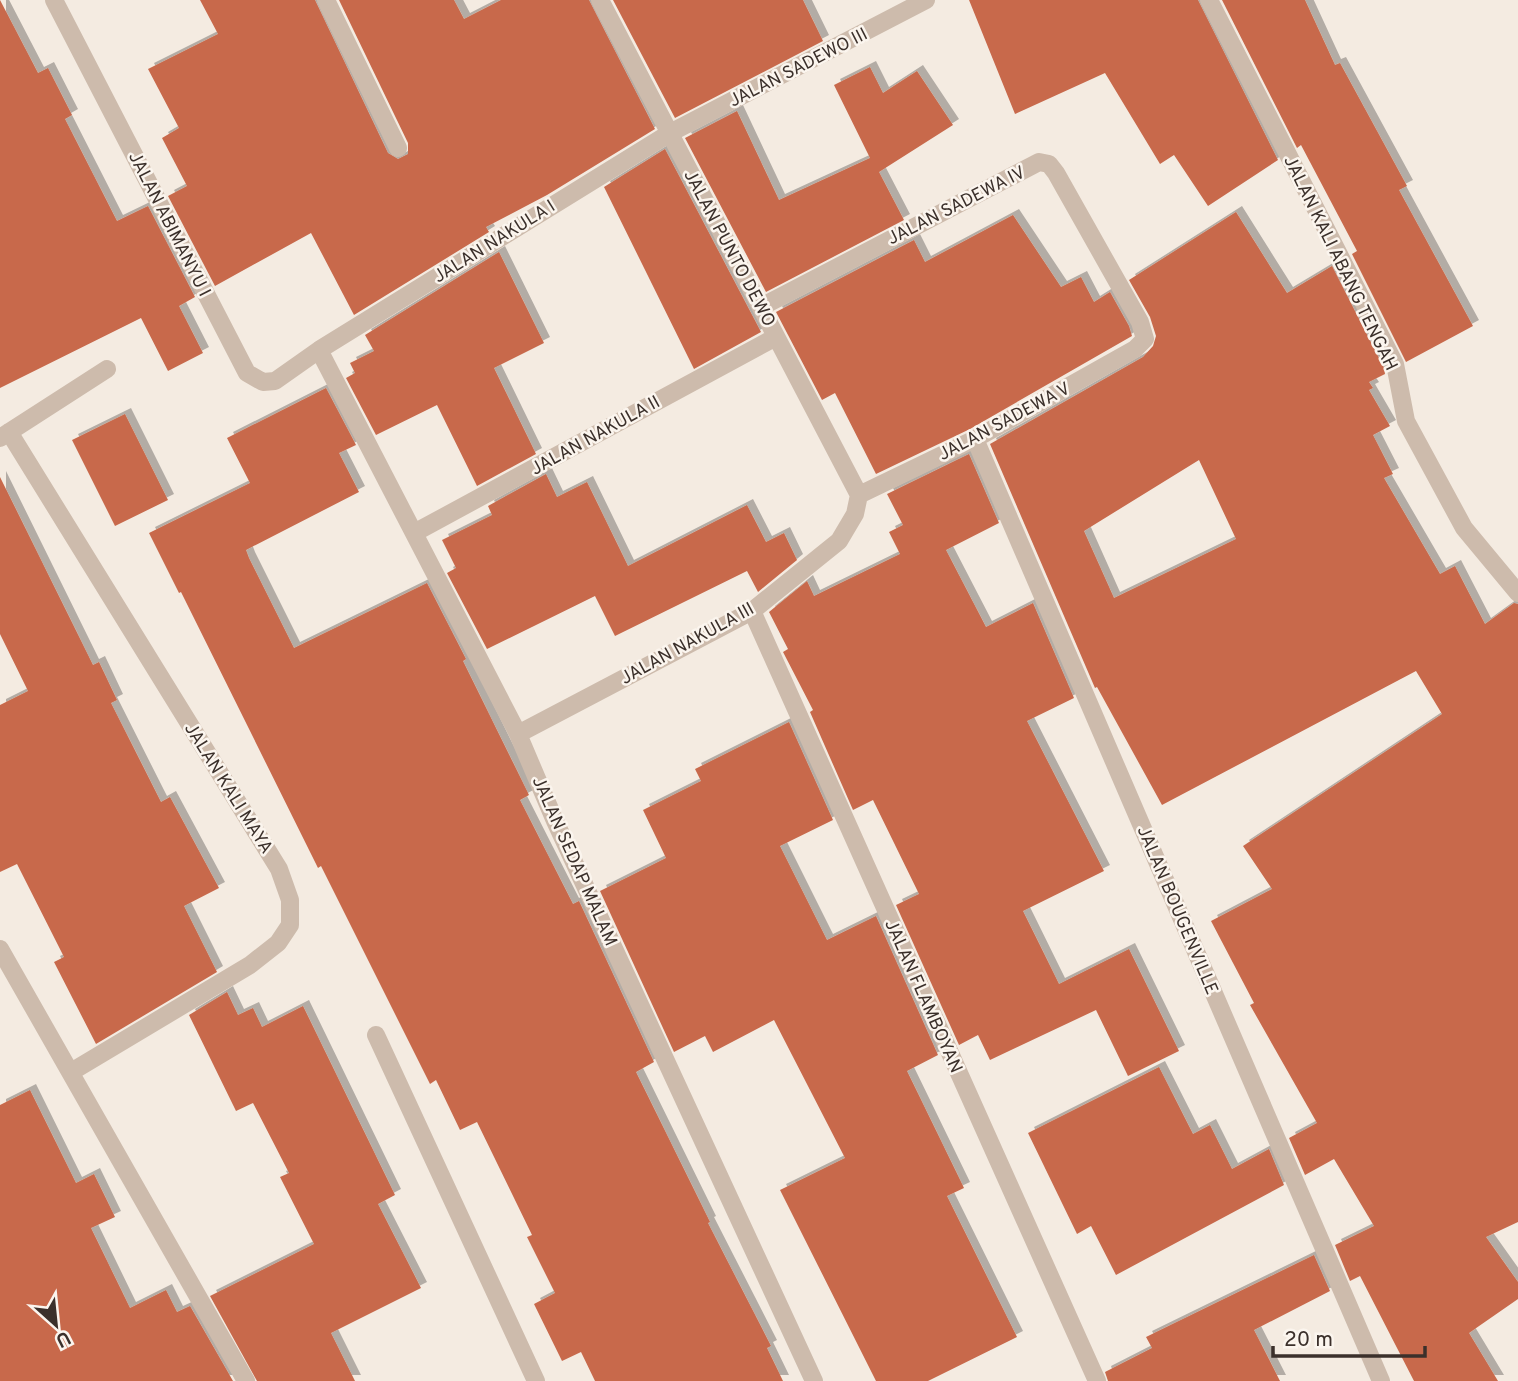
<svg xmlns="http://www.w3.org/2000/svg" width="1518" height="1381" font-family="Overpass,sans-serif">
<style>
.building{fill:#c8694b;fill-rule:evenodd;filter:url(#shadow)}
.lines{fill:none;stroke-linecap:round;stroke-linejoin:round}
.street{stroke:#cdbbac;stroke-width:18}
.labels{text-anchor:middle;stroke-width:5;stroke-linejoin:round;paint-order:stroke}
.street-label{font-size:18px;fill:#3b302b;stroke:#fbf5ee}
</style>
<defs>
<filter id="shadow"><feDropShadow dx="6" dy="-6" stdDeviation="0" flood-color="#0004"/></filter>
</defs>
<rect width="100%" height="100%" fill="#f4ebe1"/>
<path class="building" d="M0,0L38,73L48,68L72,115L65,119L117,221L148,206L195,297L179,306L203,353L168,371L141,318L0,388Z
M200,0H315L388,153L398,159L408,154V143L339,0H454L464,19L501,0H589L655,129L547,195L486,227L489,232L354,315L311,233L215,286L168,196L187,186L162,138L179,128L148,69L218,34Z
M613,0H803L823,41L675,118Z
M969,0H1198L1278,160L1208,206L1174,155L1160,164L1105,73L1015,114Z
M1222,0H1305L1335,65L1340,63L1407,186L1399,190L1473,326L1406,362L1352,254L1357,251L1301,145L1297,148Z
M870,67L883,93L917,71L953,125L879,172L904,220L766,292L685,138L737,111L779,200L870,158L834,85Z
M665,149L761,332L694,369L604,187Z
M1236,212L1287,293L1332,266L1384,368L1385,374L1369,382L1373,388L1369,390L1390,426L1373,435L1393,474L1384,478L1440,574L1455,566L1485,624L1514,603L1518,604V1222L1486,1237L1518,1282V1299L1469,1333L1498,1381H1414L1360,1276L1350,1281L1335,1245L1374,1226L1334,1159L1305,1175L1289,1138L1317,1123L1250,1005L1254,1003L1211,921L1272,889L1243,846L1442,714L1416,671L1162,805L1097,687L1095,688L990,444L1143,357L1153,346L1156,336L1150,317L1129,280ZM1199,460L1236,539L1114,598L1084,531Z
M1013,215L1061,287L1081,277L1094,302L1110,292L1129,326L1132,336L970,429L876,474L835,393L822,400L776,312L914,240L925,262Z
M499,252L544,343L494,368L536,454L477,486L437,405L376,435L346,378L355,373L350,363L374,351L365,335Z
M326,388L356,445L339,453L359,492L246,550L249,558L294,648L427,583L466,659L463,661L529,795L520,800L573,904L579,901L654,1062L636,1072L710,1222L708,1223L771,1346L767,1348L783,1381H595L581,1352L562,1361L534,1304L555,1293L527,1237L532,1235L477,1122L460,1130L436,1080L430,1084L321,866L318,868L181,592L179,593L149,533L250,483L227,438Z
M125,414L168,500L115,526L72,440Z
M969,454L999,523L946,550L986,627L1033,603L1074,698L1027,721L1104,871L1023,911L1059,984L1129,949L1179,1051L1128,1076L1096,1010L990,1060L978,1035L959,1045L896,905L919,894L873,800L853,810L810,712L813,710L783,652L788,649L769,612L807,581L814,596L900,554L889,532L903,525L887,494Z
M546,474L557,497L587,482L628,566L747,505L766,542L784,533L797,560L758,592L747,571L615,636L595,596L487,649L447,573L456,568L442,540L492,515L488,506Z
M0,477L93,665L99,662L117,700L111,703L161,802L170,797L219,888L184,906L217,972L96,1044L54,962L64,957L17,864L0,872V705L28,691L0,634Z
M789,722L833,820L780,846L827,940L876,916L938,1055L907,1071L964,1188L947,1196L1017,1337L928,1381H876L780,1190L845,1158L774,1020L713,1052L705,1036L674,1052L600,891L666,858L643,810L701,781L695,769Z
M227,992L238,1015L253,1008L262,1027L303,1006L395,1195L378,1204L421,1288L331,1333L355,1381H257L210,1296L314,1244L280,1177L289,1173L253,1103L236,1111L189,1015Z
M1159,1067L1193,1134L1210,1125L1232,1169L1269,1149L1284,1185L1116,1275L1091,1226L1077,1234L1028,1133Z
M30,1090L76,1183L94,1174L115,1217L91,1228L130,1308L166,1290L177,1312L190,1306L233,1381H0V1105Z
M1314,1255L1330,1291L1254,1330L1280,1381H1108L1105,1372L1152,1348L1146,1337Z"/>
<g class="lines">
<path class="street" d="M54,0L247,373L263,382L275,381L319,350L670,133L926,0
M326,0L398,148
M600,0L859,495
M1209,0L1395,364L1406,421L1464,528L1518,593
M761,307L1039,162L1049,164L1056,173L1140,322L1145,339L1135,349L975,439L859,495
M319,350L518,734L555,821L814,1381
M9,432L279,869L290,900V925L278,943L250,965L71,1072
M0,438L107,369
M975,439L1381,1381
M414,533L776,337
M752,611L1097,1381
M518,734L752,611L839,541L855,514L859,495
M0,949L246,1381
M376,1035L536,1381"/>
</g>
<g class="labels">
<g class="street-label">
<text transform="translate(798 67) rotate(-27)" y="6">JALAN SADEWO III</text>
<text transform="translate(956 205) rotate(-27)" y="6">JALAN SADEWA IV</text>
<text transform="translate(170 224) rotate(63)" y="6">JALAN ABIMANYU I</text>
<text transform="translate(494 241) rotate(-32)" y="6">JALAN NAKULA I</text>
<text transform="translate(730 248) rotate(62)" y="6">JALAN PUNTO DEWO</text>
<text transform="translate(1341 263) rotate(64)" y="6">JALAN KALI ABANG TENGAH</text>
<text transform="translate(1004 421) rotate(-28)" y="6">JALAN SADEWA V</text>
<text transform="translate(595 435) rotate(-29)" y="6">JALAN NAKULA II</text>
<text transform="translate(687 643) rotate(-29)" y="6">JALAN NAKULA III</text>
<text transform="translate(229 788) rotate(58)" y="6">JALAN KALI MAYA</text>
<text transform="translate(575 861) rotate(66)" y="6">JALAN SEDAP MALAM</text>
<text transform="translate(1178 910) rotate(67)" y="6">JALAN BOUGENVILLE</text>
<text transform="translate(924 996) rotate(66)" y="6">JALAN FLAMBOYAN</text>
</g>
</g>
<g transform="translate(56 1325) rotate(153)" stroke="#fbf5ee" stroke-width="5" paint-order="stroke">
<path d="M0-5L12 26L0 18L-12 26Z" fill="#3b302b"/>
<text y="-10" font-size="19" font-weight="bold" text-anchor="middle" fill="#3b302b">U</text>
</g>
<path d="M1273 1346v10h152v-10" fill="none" stroke="#3b302b" stroke-width="3.5"/>
<text x="1284" y="1346" font-size="21" fill="#3b302b" stroke="#fbf5ee" stroke-width="5" paint-order="stroke">20 m</text>
</svg>
